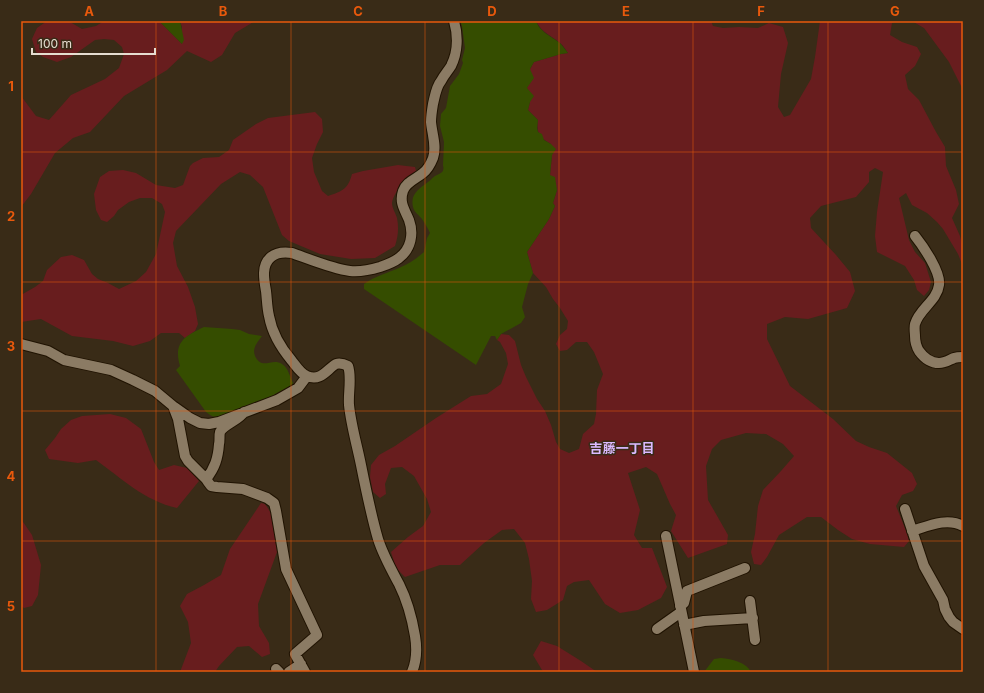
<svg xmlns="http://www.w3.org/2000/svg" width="984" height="693" font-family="Inter,'Noto Sans JP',sans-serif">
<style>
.green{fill:#681d1e}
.water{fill:#354d00}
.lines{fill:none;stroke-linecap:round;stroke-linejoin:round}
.minor-casing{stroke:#201302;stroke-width:12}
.minor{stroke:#8b7b64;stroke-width:10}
.grid{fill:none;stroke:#e8590c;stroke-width:1;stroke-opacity:0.55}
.labels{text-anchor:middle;stroke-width:3;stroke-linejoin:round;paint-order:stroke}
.neighbourhood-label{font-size:13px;font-weight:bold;fill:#dbbaff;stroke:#392b17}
.neatline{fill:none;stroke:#e8590c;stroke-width:1.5}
.grid-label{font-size:13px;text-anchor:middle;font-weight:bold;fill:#e8590c}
</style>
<rect width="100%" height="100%" fill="#392b17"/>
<path class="green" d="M47,21L70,22L82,29L96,26L104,21H159L182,44V27L180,21H255L235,33L222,55L211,62L187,51L167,70L124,96L90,132L73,138L55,153L31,194L21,207V96L36,116L49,120L71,95L105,79L119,68L124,54L122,47L114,40L104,39L95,40L71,57L57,62L43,57L36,52L32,39L37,28Z
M536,21H711L713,26L723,28L739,27L758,28L769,23L783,27L788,43L781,74L778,107L784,117L790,115L811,79L815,57L820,21H897L892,23L890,35L902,42L917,47L921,54L915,66L905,75L908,89L919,100L936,132L945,147L946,166L956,190L959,204L952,218L960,236L963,248V264H962L958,254L943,229L937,222L927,213L912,205L906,193L899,198L909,240L915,252L925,263L931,282L929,290L924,296L917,290L914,280L905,266L877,252L875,236L877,212L883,172L875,168L869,172V182L856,197L821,206L810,218L811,228L836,255L850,272L855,291L847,308L808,319L785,317L767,324V339L790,386L833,419L856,441L869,447L887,453L912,473L917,484L913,491L902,495L896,506L907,533L909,541L904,547L870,544L852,539L838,530L821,517H807L779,535L767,557L761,565L754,564L751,552L755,534L758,506L763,490L781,471L794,456L783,444L766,434L746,433L721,440L712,449L706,466L708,500L728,535L727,544L688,558L671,531L676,515L670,504L657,474L646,467L628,473L640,510L634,535L642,548H652L667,587L661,598L638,610L620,613L605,604L589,580L574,582L567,586L563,600L547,610L536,612L531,599L532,581L529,559L525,543L514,529L502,530L484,543L460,565H440L405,577L396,568L391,552L408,537L423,526L431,512L427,499L414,476L402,467L391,468L385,484L386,494L380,498L373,492L370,477L371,465L379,455L395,446L436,418L471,396L487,394L501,384L508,364L506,353L500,342L497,340L501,334L509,335L515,341L521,365L526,377L537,399L545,411L551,425L556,442L560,449L569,453L579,449L583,434L594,424L596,414L597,390L603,374L594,352L587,342H576L567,350L560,351L556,344L560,335L567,329L568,321L560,308L553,299L546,287L533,273L527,252L549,219L555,206L553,203L557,190L550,175L552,155L551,144C540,138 536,133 538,120L528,110L530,102L527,88L530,69L534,62L561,54L568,53C566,50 563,45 560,43C551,35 542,33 536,21Z
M912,21H963V90L949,62L924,28Z
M315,112L322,119L323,132L317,144L312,158L314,172L322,191L328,196C343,191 348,189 352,174L363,171L398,165L415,167L416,171C407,178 394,191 392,203C392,208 396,214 397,218C399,228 398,237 395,246L375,258L351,259L320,254L289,241L282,235L263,187L250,175L240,172L221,184L176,231L173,243L177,266L188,287L195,307L198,324L195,331L185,338L179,333H161L150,341L133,346L113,341L72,336L41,319L21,322V295L35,287L43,281L47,270L61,257L72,255L84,260L92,274L98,279L108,283L119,289L136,281L146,272L156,254L165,212L162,204L152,198H140L129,202L118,210L114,216L107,222L101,220L96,210L94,194L100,177L109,171L123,170L136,173L156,185L175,188L183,185L190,166L193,163L203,158L219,157L229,150L233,140L256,124L268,118Z
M110,414L126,418L141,429L154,462L159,470L174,465L187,468L199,481L177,508C145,501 121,478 96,460L78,463L49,459L45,450L55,438L61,429L71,420L82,416Z
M261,503L265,504L271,513L277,552L258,604L259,626L269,643L270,654L262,657L249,646L237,647L219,666L215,672H180L191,643L188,622L180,606L187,594L204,585L221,575L230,549Z
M21,519L32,535L41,565L38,595L32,606L24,608L21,606Z
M541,641L557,646L581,661L597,672H544L542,670L533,655Z"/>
<path class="water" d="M159,21H180L184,40L182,44Z
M460,21H536L539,27L545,33L560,43L568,53L561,54L534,62L530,69L534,78L527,88L534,96L530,102L528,110L538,120L537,128L538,132L542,134L544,140L551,144L556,149L552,155L550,175L555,177L557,190L553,203L555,206L549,219L527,252L533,273L528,284L522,307L525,317L521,323L501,334L497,340L495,336H491L476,365L367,291L364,289V284C375,276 388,273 401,267C409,264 417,258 424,252L427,238L430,233C428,228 425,224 422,219C419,215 414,212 413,207C410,194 419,189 428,182C431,180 432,178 435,176C440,173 445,173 443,165L444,142L440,126L441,114L446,108L450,86L459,74L463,63L462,60L465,48L462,26Z
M204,327L232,329L240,330L249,334L262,336C257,343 252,348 255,356C262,371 272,357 282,364C288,367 290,377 293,383L292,385L262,401L219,417C213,417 211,416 206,412L176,370L180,366C173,342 185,336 204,327Z
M721,658C732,659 746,662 751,672H704L714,659Z"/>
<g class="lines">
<g class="minor-casing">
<path id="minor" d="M915,236C923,246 941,272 939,285C937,301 919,309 915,324C914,328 915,333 915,336C915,342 916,346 919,351C924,358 931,363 939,363C945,363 949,360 954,358C957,357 960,357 963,357
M21,344L48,351L64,360L111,370L133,380L155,391L173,406L190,418L200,423L209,424L219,422L277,400L298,388L307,376
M173,406L178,419L185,456L188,461L206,479
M244,412C239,420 223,425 220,432C219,435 220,441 219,444C218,458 215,468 206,479L208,482L211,486L217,487L243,489L267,498L274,503L276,511L286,569L317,635L295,654L305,672
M905,509L924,566L943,600L945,609L949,617L953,622L963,629
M912,531C928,526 947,517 963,526
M666,536L694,672
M750,601L755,640
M680,606L684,603L687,591L745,568
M684,625L704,621L753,618
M657,629L681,612
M276,669L279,672
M289,672L301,664
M412,672C417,660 417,648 415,636C412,618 407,600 399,584C391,569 383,555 378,539C371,515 366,490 361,465C357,445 351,425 349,405C348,393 352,377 348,366C344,364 340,363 336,364C327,369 321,382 307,376C301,374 296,366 292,361C281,348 272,333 269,316C267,308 267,299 266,291C264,280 261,265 271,257C277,252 285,252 292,253C309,259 333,269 350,271C360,272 370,270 380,267C386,265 394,262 399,258C411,249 414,234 409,220C405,210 399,203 403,191C406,182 416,179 423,173C427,170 431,163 433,158C437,146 432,134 431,122C431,116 432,110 433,104C435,96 436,87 441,81C444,75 448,71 451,66C458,52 458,35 454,21"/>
</g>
<use href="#minor" class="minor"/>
</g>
<path class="grid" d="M156,21V672M291,21V672M425,21V672M559,21V672M693,21V672M828,21V672M21,152H963M21,282H963M21,411H963M21,541H963"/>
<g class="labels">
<g class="neighbourhood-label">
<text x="622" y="453">吉藤一丁目</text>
</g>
</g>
<rect width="984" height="693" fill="none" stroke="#392b17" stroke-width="44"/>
<path d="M32 48v6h123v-6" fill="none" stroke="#e6ddd0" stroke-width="2"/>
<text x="38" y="48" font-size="12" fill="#e6ddd0" stroke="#392b17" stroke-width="3" paint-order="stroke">100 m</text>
<rect x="22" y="22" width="940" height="649" class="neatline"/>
<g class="grid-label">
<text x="89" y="16">A</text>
<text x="223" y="16">B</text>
<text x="358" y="16">C</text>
<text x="492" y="16">D</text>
<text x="626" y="16">E</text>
<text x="761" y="16">F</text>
<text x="895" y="16">G</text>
<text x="11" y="91">1</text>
<text x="11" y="221">2</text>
<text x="11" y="351">3</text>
<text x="11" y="481">4</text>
<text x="11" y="611">5</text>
</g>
</svg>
